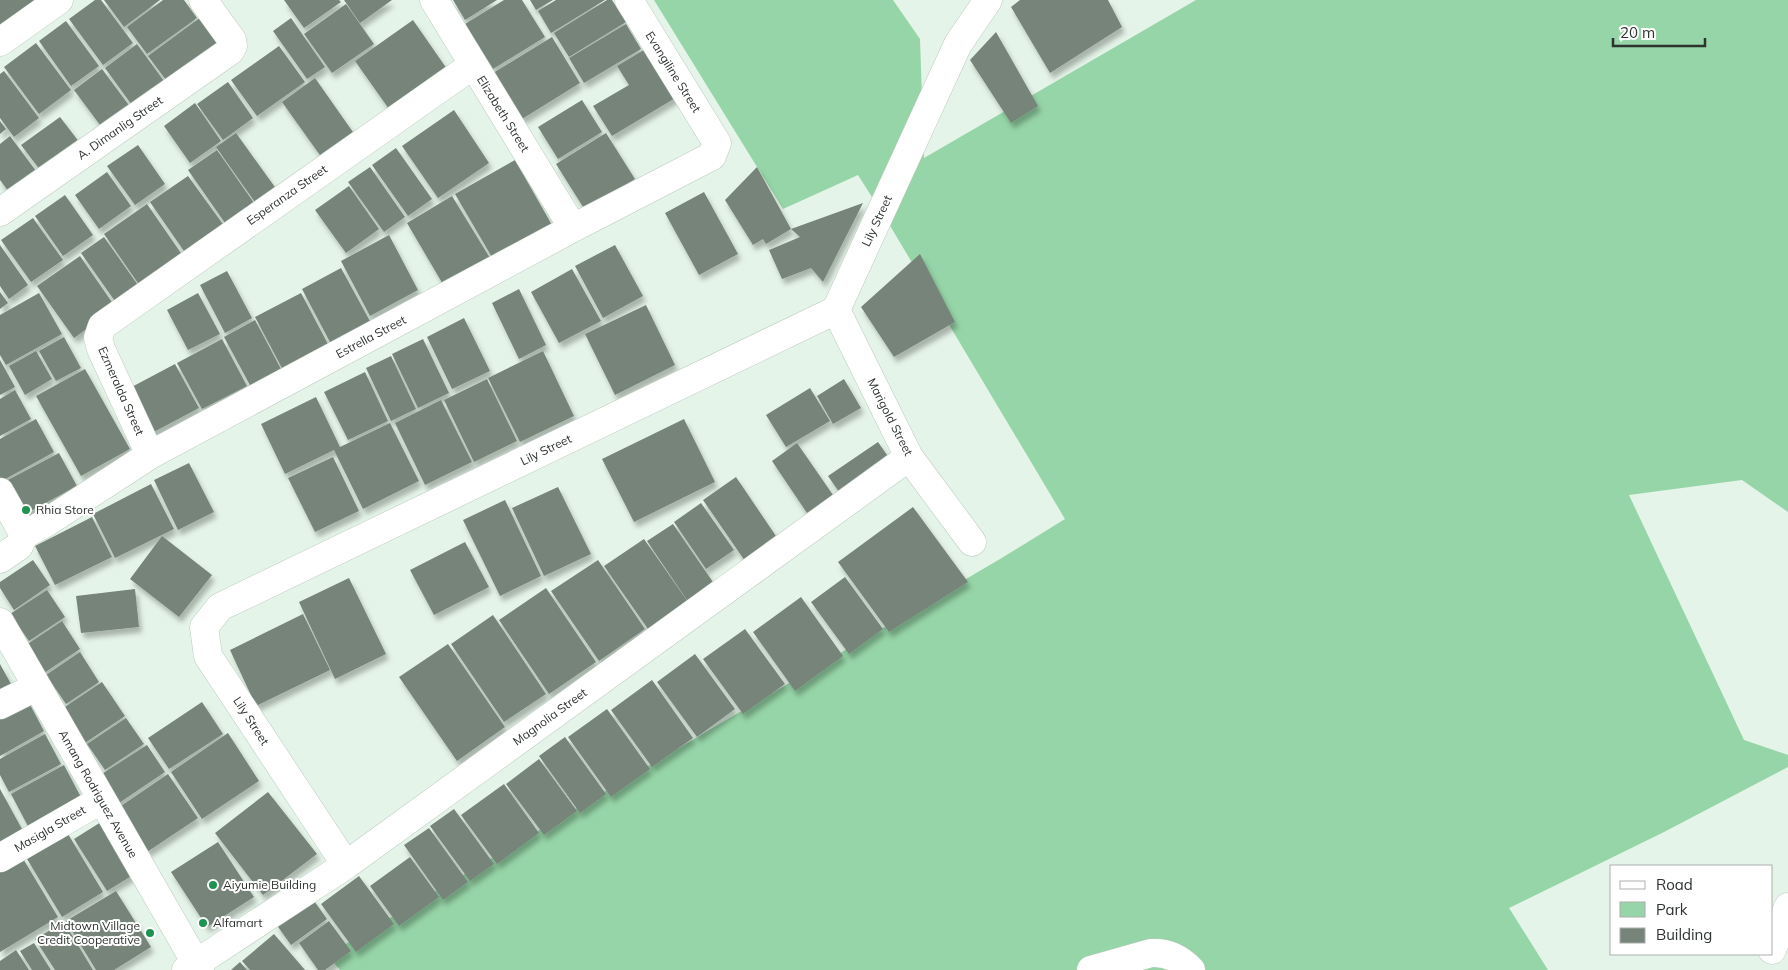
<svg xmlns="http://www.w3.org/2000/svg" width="1788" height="970" font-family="Mulish,sans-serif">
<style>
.green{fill:#96d5a7}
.building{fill:#77847a;filter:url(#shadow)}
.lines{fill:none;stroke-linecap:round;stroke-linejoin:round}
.minor-casing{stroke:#bdcbc0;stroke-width:29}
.minor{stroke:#fff;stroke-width:28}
.poi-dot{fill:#1c9450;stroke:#fff;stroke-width:2}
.labels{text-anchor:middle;stroke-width:4;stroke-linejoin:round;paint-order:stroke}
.street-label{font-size:12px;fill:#2d332e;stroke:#fff}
.poi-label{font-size:12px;fill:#2d332e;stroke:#fff;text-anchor:start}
</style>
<defs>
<filter id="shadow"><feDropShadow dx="3" dy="5.5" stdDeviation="2.5" flood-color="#0004"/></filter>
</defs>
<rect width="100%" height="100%" fill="#e5f4e8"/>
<path class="green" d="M654,0H893L920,39L924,158L1196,0H1788V512L1742,480L1629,495L1744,740L1788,755V767L1664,832L1509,908L1548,970H340L327,955L1000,559L1065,519L889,224L858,175L783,209Z"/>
<path class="building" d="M0,0H38L0,34Z
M95,0H101L133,43L103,65L69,19Z
M104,0H160L124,27Z
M163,0H184L197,18L147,54L127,27Z
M284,0H339L341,2L304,28Z
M344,0H392L360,23Z
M453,0H497L465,20Z
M504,0H522L545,37L493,69L465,24Z
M530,0H553L536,10Z
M556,0H605L551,33L538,11Z
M607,0H612L626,22L569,57L554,33Z
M1020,0H1108L1122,27L1050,73L1011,7Z
M346,4L374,44L332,73L304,34Z
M201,17L225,49L172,88L148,56Z
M291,18L325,67L307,79L273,31Z
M413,20L447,69L389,109L355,61Z
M66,21L99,66L71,86L39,41Z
M626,24L641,49L584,83L569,58Z
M996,32L1038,106L1011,123L970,60Z
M552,37L580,83L522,119L493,73Z
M36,43L71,90L39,114L4,67Z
M137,44L169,88L137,112L105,68Z
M279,46L305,82L257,116L231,80Z
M647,48L677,97L612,136L593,106L629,85L617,66Z
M102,69L134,112L106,133L74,90Z
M4,71L39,118L14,137L0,118V74Z
M315,78L355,135L322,158L282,102Z
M228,82L253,118L223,140L197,104Z
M582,100L602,132L558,159L538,127Z
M195,103L221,141L190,163L164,126Z
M454,110L489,163L438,198L402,146Z
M60,117L83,147L44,175L21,145Z
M0,121L6,129L0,134Z
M236,133L277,190L257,205L216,147Z
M606,133L635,179L585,210L556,164Z
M10,136L39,175L12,196L0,180V144Z
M138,145L165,184L135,205L107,166Z
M396,148L432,199L408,216L372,165Z
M217,150L254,203L225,223L188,170Z
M515,160L552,225L493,259L455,194Z
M370,167L405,217L384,232L348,182Z
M757,167L791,229L766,244L763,239L753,245L725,200Z
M107,172L131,206L99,229L75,195Z
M188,176L225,227L186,254L150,202Z
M349,186L379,229L346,253L315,210Z
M704,192L738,254L699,275L665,213Z
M65,195L93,235L63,256L35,216Z
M452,196L490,258L444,286L407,223Z
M863,203L823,282L811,268L782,279L769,250L800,237L791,229Z
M147,204L183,256L140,286L104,234Z
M33,218L63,260L31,282L1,240Z
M389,235L418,290L370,316L341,261Z
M104,237L140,288L117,304L81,253Z
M0,245L28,285L9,299L0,286Z
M615,245L643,296L603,318L575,266Z
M920,254L955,322L894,357L861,307Z
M80,256L116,308L74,338L37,286Z
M341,268L371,323L331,344L302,289Z
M572,269L601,321L559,343L531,292Z
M227,271L252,318L225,333L200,285Z
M519,289L546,345L519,359L492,303Z
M0,292L8,303L0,309Z
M39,293L62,334L6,365L0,355V315Z
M198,293L220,334L188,350L167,310Z
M301,293L329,346L283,370L255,317Z
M646,305L675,365L615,395L585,334Z
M464,318L490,371L452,389L427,337Z
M255,320L282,371L251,387L224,337Z
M64,337L81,368L56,381L39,351Z
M222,339L247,386L202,409L177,363Z
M423,339L449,393L418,408L392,354Z
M36,351L52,379L25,395L9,366Z
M543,351L574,416L520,442L488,378Z
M391,356L416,409L391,421L366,368Z
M0,360L15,387L0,395Z
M175,364L199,408L150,434L126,390Z
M85,369L130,449L81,476L36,396Z
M365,372L388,421L348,440L324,392Z
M487,379L517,441L474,462L444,400Z
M844,379L861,408L833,424L817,396Z
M810,388L830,421L786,447L766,415Z
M15,390L31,419L0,436V399Z
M316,397L340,447L390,423L419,481L363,509L334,450L285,474L261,424Z
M441,400L472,462L425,485L395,423Z
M36,419L54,452L0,482V439Z
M684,419L715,482L634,522L602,459Z
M878,442L894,465L844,499L828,476Z
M797,443L833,495L807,513L772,461Z
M59,453L77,486L25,514L6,481Z
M333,457L359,511L315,532L288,478Z
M189,463L214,512L178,530L154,480Z
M736,477L778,539L745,561L703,500Z
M151,484L174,529L115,558L93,514Z
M558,487L591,554L544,576L512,508Z
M505,500L541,576L500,596L463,520Z
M701,503L734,550L706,569L674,522Z
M913,507L968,582L889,632L838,562Z
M92,517L112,557L55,585L35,546Z
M673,524L715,585L689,603L647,541Z
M162,536L212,575L179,617L130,579Z
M644,539L688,602L648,629L604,566Z
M465,542L489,587L434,615L410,570Z
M33,560L50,585L14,610L0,588V582Z
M598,560L645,629L599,661L551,591Z
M845,577L883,629L849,654L811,602Z
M349,578L386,654L335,679L299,602Z
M546,588L596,662L549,694L499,620Z
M135,589L139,627L81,633L76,596Z
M47,590L65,617L29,641L10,614Z
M801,597L843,656L795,691L753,632Z
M303,614L330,670L256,706L230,650Z
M493,615L546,694L504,722L451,644Z
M62,621L80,649L44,673L26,645Z
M745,629L785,684L743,714L703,659Z
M448,644L505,727L457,761L399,677Z
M80,652L99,682L66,704L46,675Z
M695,654L735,709L697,737L657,682Z
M0,664L16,693L0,701Z
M652,680L693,738L652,767L611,710Z
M102,682L125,716L79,747L56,713Z
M26,697L44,731L0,756V711Z
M202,702L223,734L169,769L148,738Z
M607,709L650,769L611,797L568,737Z
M126,718L144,744L105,770L87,744Z
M228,733L259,781L202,819L171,772Z
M45,734L61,764L9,792L0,775V759Z
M565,737L606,794L580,813L539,756Z
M147,745L165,772L116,805L97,777Z
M539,759L577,811L544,835L506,784Z
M64,765L83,801L30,830L11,794Z
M168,774L198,818L147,852L118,808Z
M504,784L539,833L497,864L461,815Z
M0,789L22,829L0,842Z
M268,792L317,854L263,895L215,833Z
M454,809L494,864L470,881L430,826Z
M101,822L133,875L107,891L74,839Z
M429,828L468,882L443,900L404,845Z
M68,834L103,892L62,917L27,859Z
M218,842L254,897L207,927L171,872Z
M22,857L58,917L0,952V870Z
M410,857L439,897L399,926L370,886Z
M359,876L394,924L356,952L321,904Z
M116,891L151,947L114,970H96L66,921Z
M312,898L327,919L291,945L276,924Z
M329,921L351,951L325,970H318L299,943Z
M64,922L93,970H55L35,939Z
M274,934L305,970H250L242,961Z
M34,943L51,970H32L20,951Z
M16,950L29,970H0V961Z
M240,962L247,970H231Z"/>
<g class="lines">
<g class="minor-casing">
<path id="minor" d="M434,0L573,228
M0,42L59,0
M0,212L230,51L233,46L232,40L203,0
M836,310L909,457L972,542
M150,455L101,349L98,338L102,326L473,65
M0,492L24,535
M24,535L44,524L150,455L573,228L712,156L717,143L629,0
M0,559L19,546L24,535
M0,622L200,970
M0,705L36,687
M0,858L101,800
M346,865L208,656L204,627L220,607L836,310L958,44L988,0
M1772,950L1788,907
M186,970L346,865L909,457
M1091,970L1151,953C1167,952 1180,958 1191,970"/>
</g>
<use href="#minor" class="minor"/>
</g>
<g class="poi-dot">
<circle cx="26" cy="510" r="5"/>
<circle cx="213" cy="885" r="5"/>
<circle cx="203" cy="923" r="5"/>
<circle cx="150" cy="933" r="5"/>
</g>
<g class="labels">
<g class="street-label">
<text transform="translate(673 72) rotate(58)" y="4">Evangiline Street</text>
<text transform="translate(503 114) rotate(58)" y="4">Elizabeth Street</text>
<text transform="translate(120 128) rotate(-35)" y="4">A. Dimanlig Street</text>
<text transform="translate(287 195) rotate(-35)" y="4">Esperanza Street</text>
<text transform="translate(877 221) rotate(-65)" y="4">Lily Street</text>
<text transform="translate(371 337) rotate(-28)" y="4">Estrella Street</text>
<text transform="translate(121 391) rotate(66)" y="4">Ezmeralda Street</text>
<text transform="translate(890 417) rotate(63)" y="4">Marigold Street</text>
<text transform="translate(546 450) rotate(-26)" y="4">Lily Street</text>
<text transform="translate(550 717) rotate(-36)" y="4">Magnolia Street</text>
<text transform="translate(251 721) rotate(57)" y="4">Lily Street</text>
<text transform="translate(98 794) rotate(60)" y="4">Amang Rodriguez Avenue</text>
<text transform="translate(50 829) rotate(-30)" y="4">Masigla Street</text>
</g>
<g class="poi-label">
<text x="36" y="514">Rhia Store</text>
<text x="223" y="889">Aiyumie Building</text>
<text x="213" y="927">Alfamart</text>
<text x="140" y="930" text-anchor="end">Midtown Village<tspan x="140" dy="14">Credit Cooperative</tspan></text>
</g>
</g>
<rect x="1610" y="865" width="162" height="90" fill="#ffffff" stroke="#abadab"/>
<rect x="1620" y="881" width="25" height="8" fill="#ffffff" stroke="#abadab"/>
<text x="1656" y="890" font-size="15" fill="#2d332e">Road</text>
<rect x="1620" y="902" width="25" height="15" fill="#96d5a7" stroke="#abadab"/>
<text x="1656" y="915" font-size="15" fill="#2d332e">Park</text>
<rect x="1620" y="928" width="25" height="15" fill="#77847a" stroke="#abadab"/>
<text x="1656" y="940" font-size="15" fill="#2d332e">Building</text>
<path d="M1613 38v8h92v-8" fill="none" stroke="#2d332e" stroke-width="2.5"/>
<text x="1620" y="38" font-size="15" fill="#2d332e" stroke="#ffffff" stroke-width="4" paint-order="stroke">20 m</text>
</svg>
